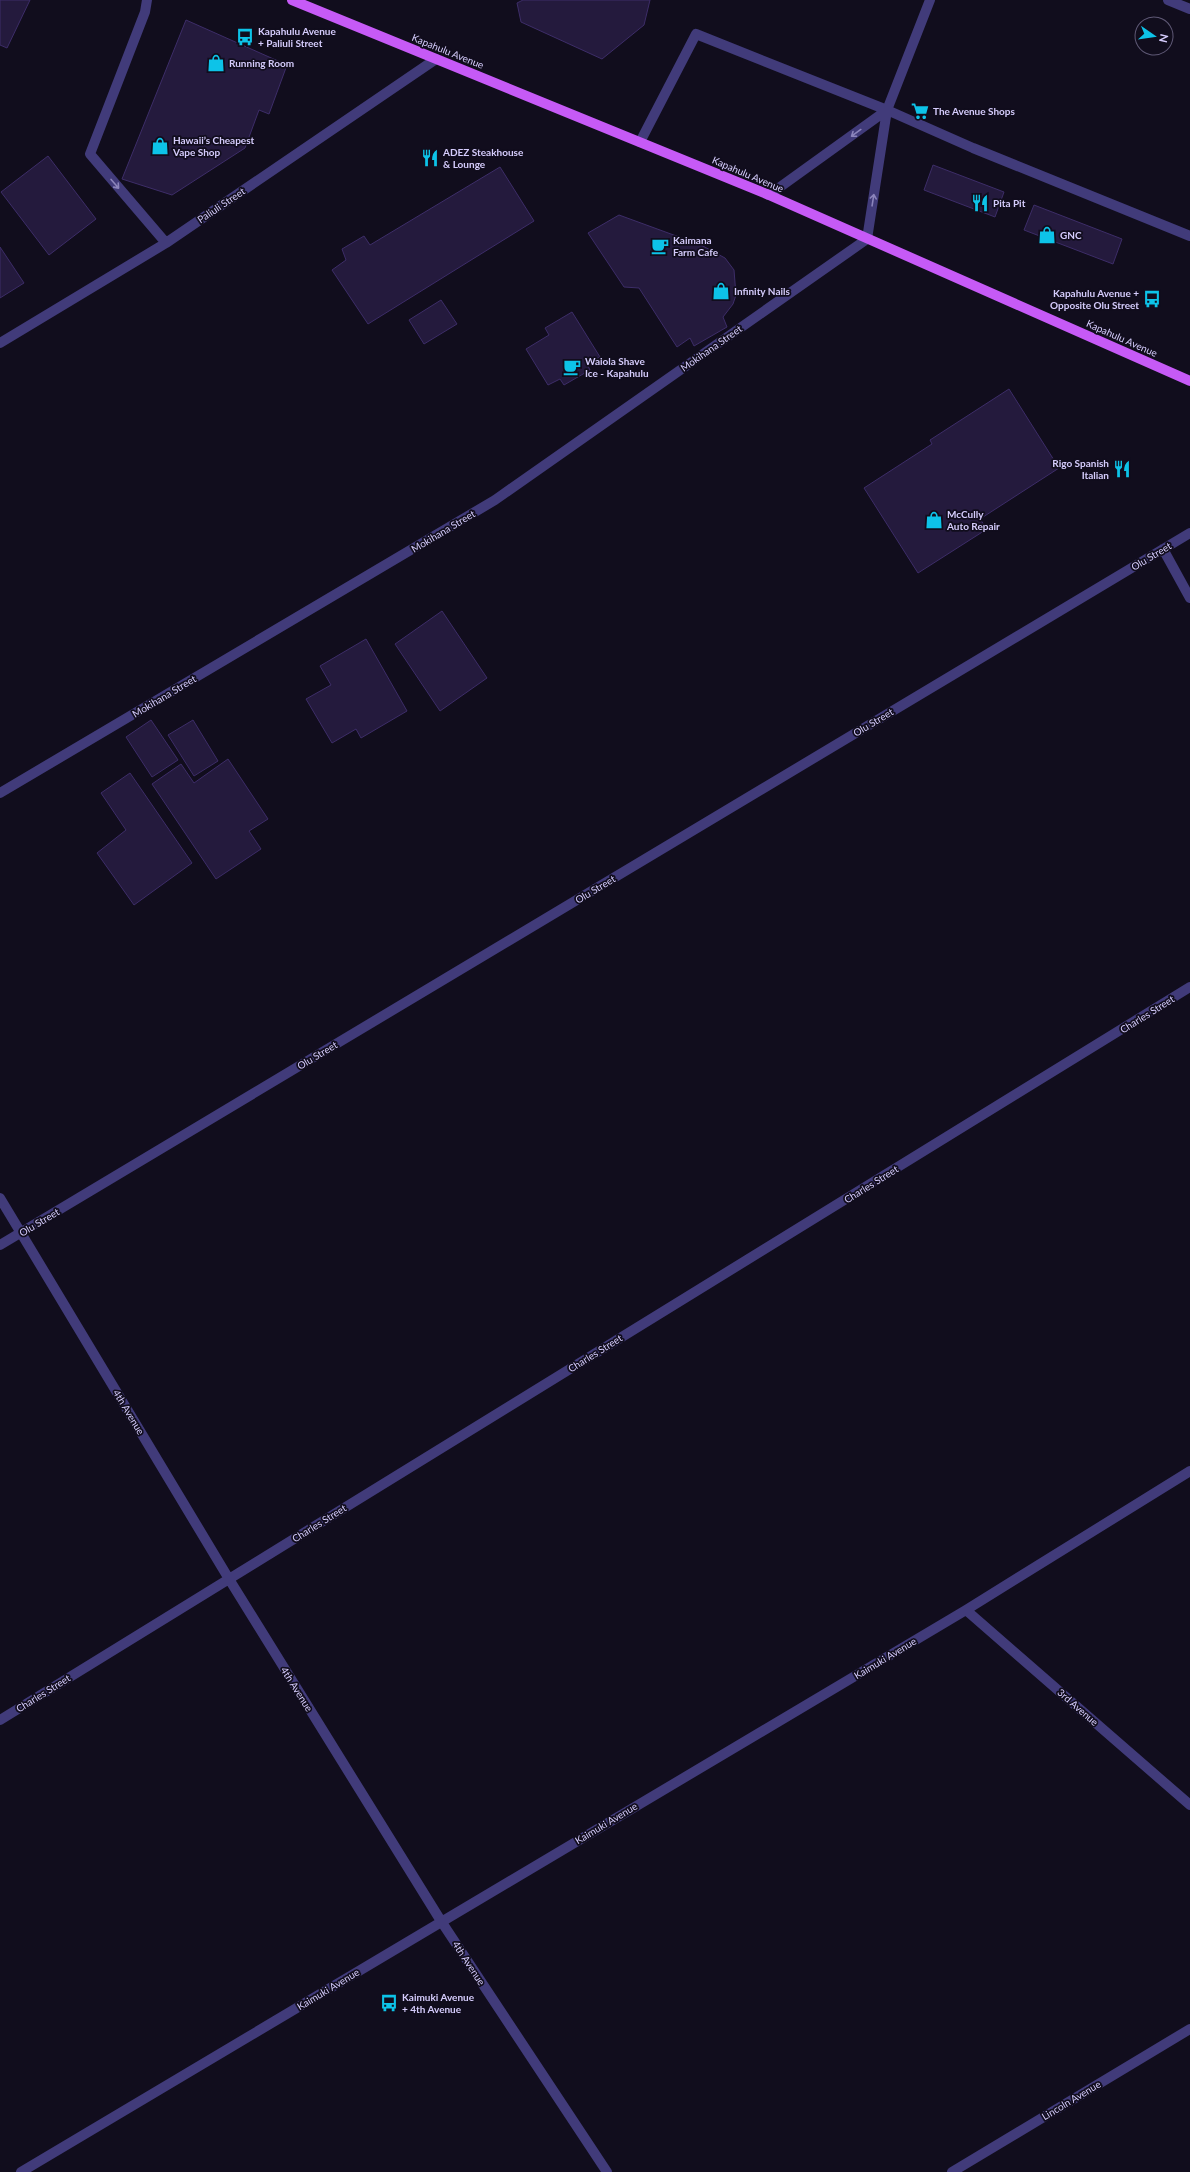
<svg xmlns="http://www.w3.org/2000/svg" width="1190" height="2172" font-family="Lato,sans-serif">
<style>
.building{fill:#241a3d;stroke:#3d2d68}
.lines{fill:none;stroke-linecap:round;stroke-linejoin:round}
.minor{stroke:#413b7a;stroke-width:10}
.major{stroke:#c65af6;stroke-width:10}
.oneway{stroke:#8b84bb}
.labels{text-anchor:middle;stroke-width:3.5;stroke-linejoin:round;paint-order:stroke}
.poi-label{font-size:10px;font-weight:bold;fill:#d5ccfc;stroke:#110d1d;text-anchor:start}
.street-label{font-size:10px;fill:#d5ccfc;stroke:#110d1d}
</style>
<rect width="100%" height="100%" fill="#110d1d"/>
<path class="building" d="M0,0H30L7,48L0,45Z
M523,0H650L644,25L602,59L521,22L517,3Z
M186,20L287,65L269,114L259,110L245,148L172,195L122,179Z
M48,156L96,219L49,255L1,192Z
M933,165L1004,192L995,217L924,190Z
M500,167L534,221L368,324L332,270L346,260L342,249L364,236L370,245Z
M1034,205L1122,239L1113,264L1024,230Z
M619,215L701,245L725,258L734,270L736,295L733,304L723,317L727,327L694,346L690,338L677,347L639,288L624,287L588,233Z
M0,247L24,283L0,298Z
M441,300L457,324L424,344L409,320Z
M572,312L600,357L587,364L590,370L564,385L560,379L548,385L526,349L549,335L545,328Z
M1009,389L1059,468L980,519L987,529L918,573L864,488L932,444L930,440Z
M442,611L487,678L440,711L395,644Z
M366,639L407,711L361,738L356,729L332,743L306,699L331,685L320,666Z
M151,720L178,760L152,777L126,737Z
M193,720L218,761L194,776L168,735Z
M228,759L268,819L249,831L261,849L216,879L152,784L181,764L194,783Z
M130,773L192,863L134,905L97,853L126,830L101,793Z"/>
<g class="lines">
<path class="minor" d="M147,0L145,12L90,154L166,243
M1168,0L1190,9
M640,142L696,34L887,110L973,148L1190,236
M769,195L887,110
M0,343L166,243L436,59
M1163,549L1190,598
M0,793L495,500L867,239L887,110L930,0
M0,1198L229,1579L441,1921L607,2172
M0,1245L1190,533
M966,1610L1190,1805
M0,1720L1190,987
M21,2172L966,1610L1190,1471
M952,2172L1190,2029"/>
<path class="major" d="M292,0L769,195L1190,381"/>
</g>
<defs><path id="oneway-shaft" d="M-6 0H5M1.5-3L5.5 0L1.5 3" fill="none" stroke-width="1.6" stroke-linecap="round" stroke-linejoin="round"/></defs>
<g class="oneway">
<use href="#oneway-shaft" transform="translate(856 133) rotate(144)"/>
<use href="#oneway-shaft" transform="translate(115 184) rotate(49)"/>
<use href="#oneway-shaft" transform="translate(873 200) rotate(-81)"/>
</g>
<defs>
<g id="bus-bare" transform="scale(1.38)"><path d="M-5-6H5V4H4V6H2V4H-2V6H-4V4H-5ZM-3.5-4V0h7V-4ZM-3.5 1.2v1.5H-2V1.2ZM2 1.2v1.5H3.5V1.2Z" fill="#0dc3e8" stroke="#110d1d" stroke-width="2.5" paint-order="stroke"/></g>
<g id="shop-bare" transform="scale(1.38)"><path d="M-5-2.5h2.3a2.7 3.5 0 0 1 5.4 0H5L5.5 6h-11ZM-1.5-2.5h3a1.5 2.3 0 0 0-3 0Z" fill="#0dc3e8" stroke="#110d1d" stroke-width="2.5" paint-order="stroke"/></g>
<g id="supermarket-bare" transform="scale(1.38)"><path d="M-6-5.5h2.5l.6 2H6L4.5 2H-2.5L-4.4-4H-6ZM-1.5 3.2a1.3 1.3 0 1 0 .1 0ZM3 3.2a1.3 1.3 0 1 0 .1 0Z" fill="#0dc3e8" stroke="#110d1d" stroke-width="2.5" paint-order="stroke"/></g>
<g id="restaurant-bare" transform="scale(1.38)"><path d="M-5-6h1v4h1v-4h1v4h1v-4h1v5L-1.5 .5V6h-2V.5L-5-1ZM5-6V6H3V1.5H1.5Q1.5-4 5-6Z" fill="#0dc3e8" stroke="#110d1d" stroke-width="2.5" paint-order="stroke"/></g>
<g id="cafe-bare" transform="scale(1.38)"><path d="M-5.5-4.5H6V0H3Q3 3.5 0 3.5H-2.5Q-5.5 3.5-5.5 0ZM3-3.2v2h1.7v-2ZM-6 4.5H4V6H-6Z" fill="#0dc3e8" stroke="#110d1d" stroke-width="2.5" paint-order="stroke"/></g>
</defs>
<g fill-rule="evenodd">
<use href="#bus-bare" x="245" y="37"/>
<use href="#shop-bare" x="216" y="63"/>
<use href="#supermarket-bare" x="920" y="111"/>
<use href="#shop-bare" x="160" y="146"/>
<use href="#restaurant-bare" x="430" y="158"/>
<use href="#restaurant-bare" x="980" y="203"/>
<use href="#shop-bare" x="1047" y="235"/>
<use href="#cafe-bare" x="660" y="246"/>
<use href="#shop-bare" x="721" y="291"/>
<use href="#bus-bare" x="1152" y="299"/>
<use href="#cafe-bare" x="572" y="367"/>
<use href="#restaurant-bare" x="1122" y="469"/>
<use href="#shop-bare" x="934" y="520"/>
<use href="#bus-bare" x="389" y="2003"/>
</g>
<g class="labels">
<g class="poi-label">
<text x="258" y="35">Kapahulu Avenue<tspan x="258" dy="12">+ Paliuli Street</tspan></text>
<text x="229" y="67">Running Room</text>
<text x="933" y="115">The Avenue Shops</text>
<text x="173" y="144">Hawaii’s Cheapest<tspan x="173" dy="12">Vape Shop</tspan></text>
<text x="443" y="156">ADEZ Steakhouse<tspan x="443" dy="12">&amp; Lounge</tspan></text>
<text x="993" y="207">Pita Pit</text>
<text x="1060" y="239">GNC</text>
<text x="673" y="244">Kaimana<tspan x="673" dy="12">Farm Cafe</tspan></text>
<text x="734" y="295">Infinity Nails</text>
<text x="1139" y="297" text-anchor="end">Kapahulu Avenue +<tspan x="1139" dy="12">Opposite Olu Street</tspan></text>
<text x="585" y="365">Waiola Shave<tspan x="585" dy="12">Ice - Kapahulu</tspan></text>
<text x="1109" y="467" text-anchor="end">Rigo Spanish<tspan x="1109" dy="12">Italian</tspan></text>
<text x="947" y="518">McCully<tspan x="947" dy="12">Auto Repair</tspan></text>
<text x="402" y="2001">Kaimuki Avenue<tspan x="402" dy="12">+ 4th Avenue</tspan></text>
</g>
<g class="street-label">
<text transform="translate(448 51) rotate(22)" y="4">Kapahulu Avenue</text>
<text transform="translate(748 174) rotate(23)" y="4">Kapahulu Avenue</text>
<text transform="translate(221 205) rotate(-34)" y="4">Paliuli Street</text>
<text transform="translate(1122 338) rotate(24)" y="4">Kapahulu Avenue</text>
<text transform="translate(711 348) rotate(-35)" y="4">Mokihana Street</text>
<text transform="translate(443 531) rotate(-31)" y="4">Mokihana Street</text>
<text transform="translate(1151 556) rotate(-31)" y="4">Olu Street</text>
<text transform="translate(164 696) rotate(-31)" y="4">Mokihana Street</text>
<text transform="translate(873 722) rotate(-31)" y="4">Olu Street</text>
<text transform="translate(595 889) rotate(-31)" y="4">Olu Street</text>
<text transform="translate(1147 1014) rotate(-32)" y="4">Charles Street</text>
<text transform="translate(317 1055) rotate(-31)" y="4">Olu Street</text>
<text transform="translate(871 1184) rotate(-32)" y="4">Charles Street</text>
<text transform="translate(39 1222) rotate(-31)" y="4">Olu Street</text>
<text transform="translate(595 1353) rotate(-32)" y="4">Charles Street</text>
<text transform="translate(129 1412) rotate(59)" y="4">4th Avenue</text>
<text transform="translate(319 1523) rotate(-32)" y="4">Charles Street</text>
<text transform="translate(885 1658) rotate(-31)" y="4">Kaimuki Avenue</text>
<text transform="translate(297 1689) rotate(58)" y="4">4th Avenue</text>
<text transform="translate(43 1693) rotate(-32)" y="4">Charles Street</text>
<text transform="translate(1078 1707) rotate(41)" y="4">3rd Avenue</text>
<text transform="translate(606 1823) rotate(-31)" y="4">Kaimuki Avenue</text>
<text transform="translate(469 1963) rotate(57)" y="4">4th Avenue</text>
<text transform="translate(328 1989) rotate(-31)" y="4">Kaimuki Avenue</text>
<text transform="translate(1071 2100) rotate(-31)" y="4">Lincoln Avenue</text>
</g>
</g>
<g transform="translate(1154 36) rotate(103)"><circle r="19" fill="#110d1d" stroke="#5f5976"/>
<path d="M0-3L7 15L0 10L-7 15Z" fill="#0dc3e8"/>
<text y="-6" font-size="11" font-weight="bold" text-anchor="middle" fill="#d5ccfc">N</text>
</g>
</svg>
